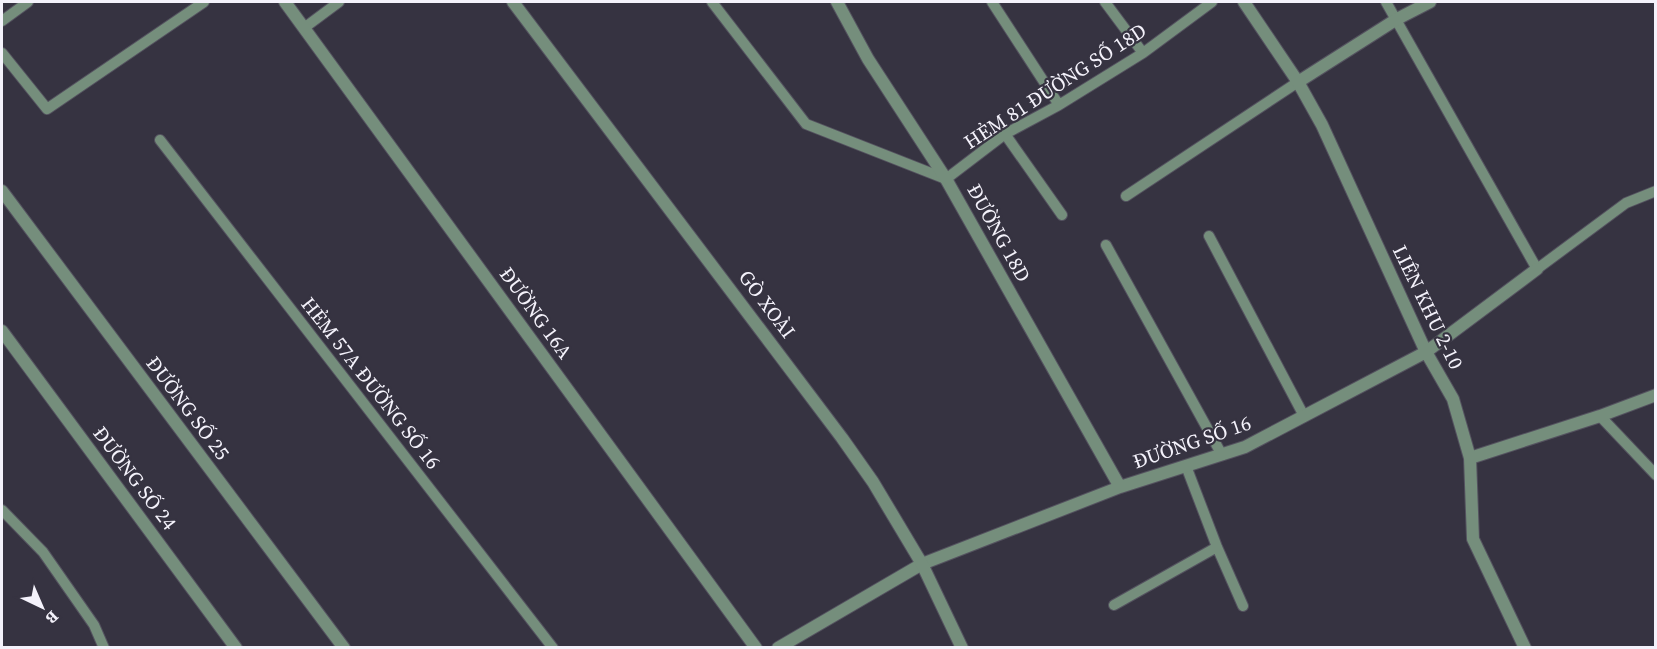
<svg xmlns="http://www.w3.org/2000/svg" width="1657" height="649" font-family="'Source Serif 4',serif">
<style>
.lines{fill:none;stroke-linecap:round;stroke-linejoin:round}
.service-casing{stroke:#54525f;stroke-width:12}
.minor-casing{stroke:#54525f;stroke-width:14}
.tertiary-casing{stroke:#54525f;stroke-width:14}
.service{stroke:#758e7c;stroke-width:10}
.minor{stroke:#758e7c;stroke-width:12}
.tertiary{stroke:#758e7c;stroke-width:12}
.labels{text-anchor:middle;stroke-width:4.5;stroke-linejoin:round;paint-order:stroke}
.street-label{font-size:20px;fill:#f4f2fb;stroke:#363341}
</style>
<rect width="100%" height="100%" fill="#363341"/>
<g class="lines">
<g class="service-casing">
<path id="service" d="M712,2L806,124L946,179L1005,134L1059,105L1143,53L1212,2
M992,2L1059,105
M1105,2L1143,53
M1386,2L1537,269L1626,203L1656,191
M2,21L28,2
M304,28L339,2
M2,53L47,109L204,2
M1005,134L1062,215
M160,140L553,648
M1126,196L1298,82
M1209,236L1304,416
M1106,245L1222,455
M1600,416L1656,475
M1186,466L1217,547L1243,606
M2,510L43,552L94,625L104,648
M1114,605L1217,547"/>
</g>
<g class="minor-casing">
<path id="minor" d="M285,2L756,648
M837,2L868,59L946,179L1120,487
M1244,2L1298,82L1322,125L1426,352L1453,399L1470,458L1473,539L1525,648
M1298,82L1397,19L1430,2
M2,191L344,648
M2,331L236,648
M1470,458L1600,416L1656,395
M778,648L922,564L1120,487L1245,447L1426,352L1537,269"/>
</g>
<g class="tertiary-casing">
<path id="tertiary" d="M513,2L842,438L873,482L922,564L962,648"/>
</g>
<use href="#service" class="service"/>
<use href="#minor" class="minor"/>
<use href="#tertiary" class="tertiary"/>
</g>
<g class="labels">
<g class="street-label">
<text transform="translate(1055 86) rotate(-33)" y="7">HẺM 81 ĐƯỜNG SỐ 18D</text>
<text transform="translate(999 233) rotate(61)" y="7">ĐƯỜNG 18D</text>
<text transform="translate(767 304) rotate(53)" y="7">GÒ XOÀI</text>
<text transform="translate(1428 307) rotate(64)" y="7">LIÊN KHU 2-10</text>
<text transform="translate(536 313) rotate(54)" y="7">ĐƯỜNG 16A</text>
<text transform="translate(371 383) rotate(52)" y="7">HẺM 57A ĐƯỜNG SỐ 16</text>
<text transform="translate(188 408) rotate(53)" y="7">ĐƯỜNG SỐ 25</text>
<text transform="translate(1192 442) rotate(-19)" y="7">ĐƯỜNG SỐ 16</text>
<text transform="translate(135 478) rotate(53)" y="7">ĐƯỜNG SỐ 24</text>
</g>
</g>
<rect width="1657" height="649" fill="none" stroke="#f4f2fb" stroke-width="6"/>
<g transform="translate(42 607) rotate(136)" stroke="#363341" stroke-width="4.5" paint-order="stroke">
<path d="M0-4.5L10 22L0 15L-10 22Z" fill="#f4f2fb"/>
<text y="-9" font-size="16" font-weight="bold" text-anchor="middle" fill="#f4f2fb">B</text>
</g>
</svg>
